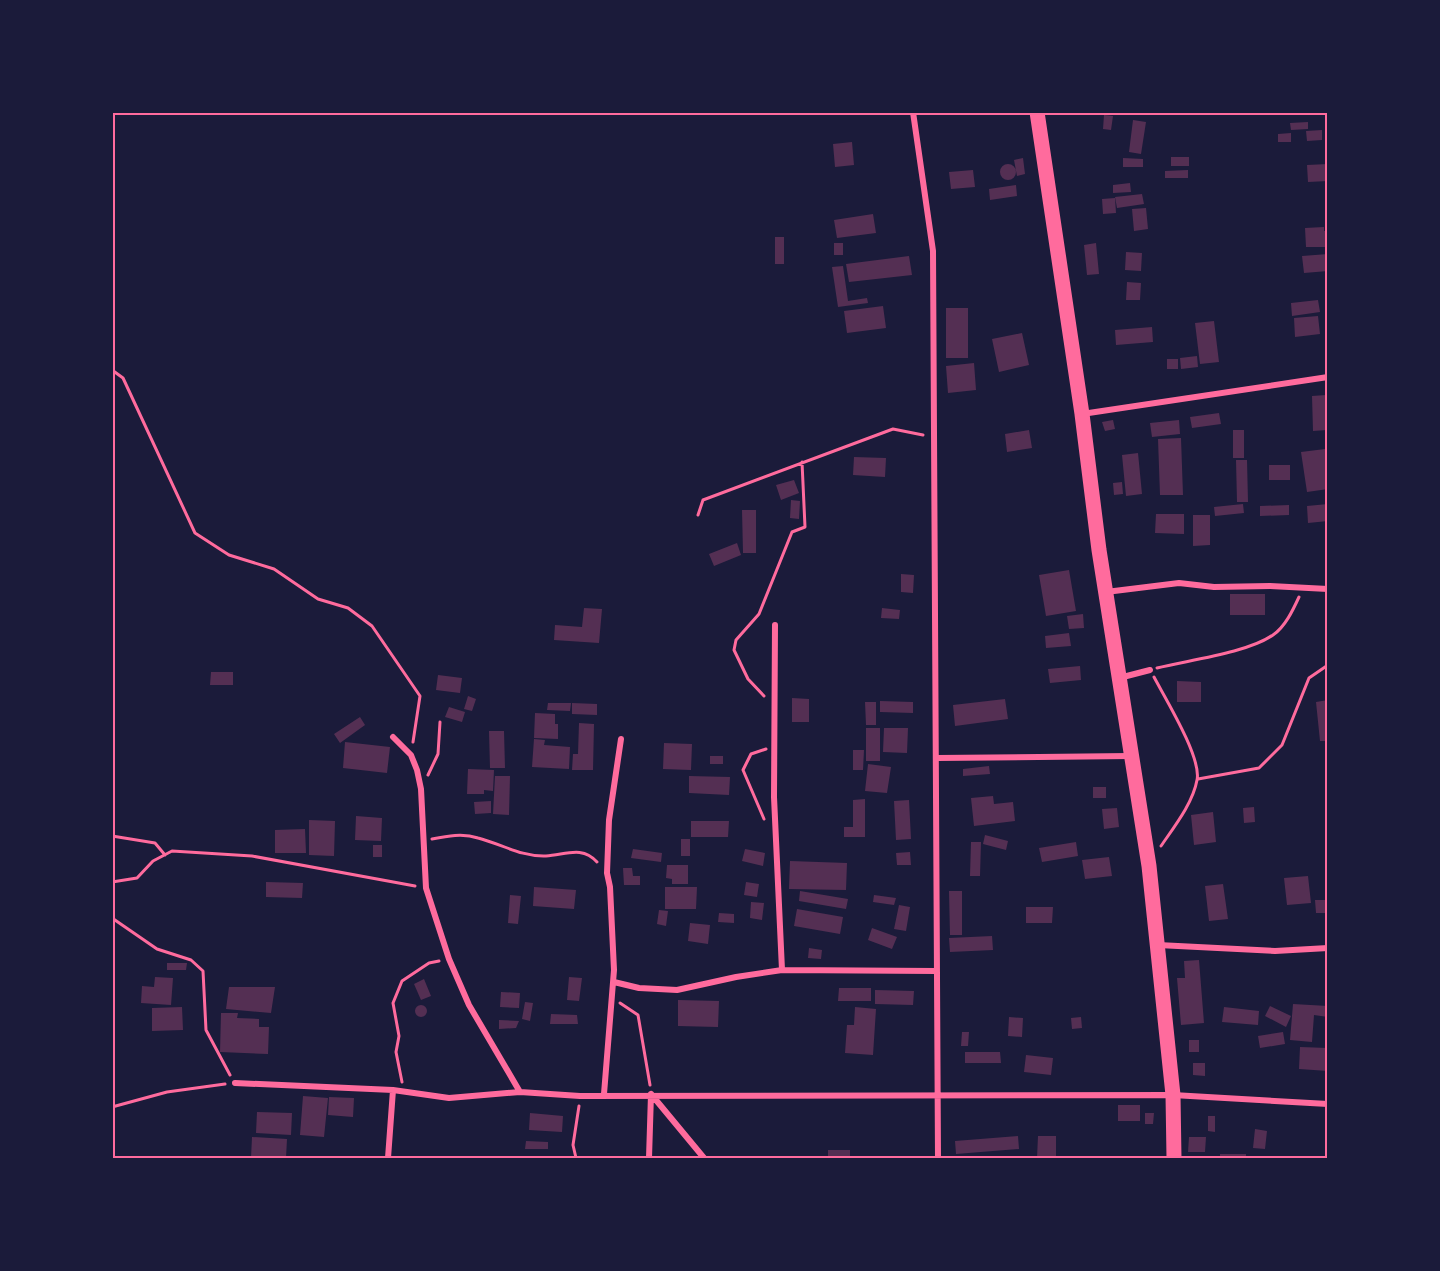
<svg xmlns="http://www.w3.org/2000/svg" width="1440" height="1271" font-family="Lato,sans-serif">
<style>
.building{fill:#542f53}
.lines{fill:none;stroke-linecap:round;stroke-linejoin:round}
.path{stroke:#ff6b9d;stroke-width:3}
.minor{stroke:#ff6b9d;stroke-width:6}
.primary{stroke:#ff6b9d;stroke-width:15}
.neatline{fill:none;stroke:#ff6b9d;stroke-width:2}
</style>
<rect width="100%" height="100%" fill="#1b1b3a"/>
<path class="building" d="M1104,115L1113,116L1111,130L1103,129Z
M1133,120L1146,122L1141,154L1129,152Z
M1308,122V129L1291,130L1290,123Z
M1322,130V140L1307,141L1306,131Z
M1291,133V142H1278V134Z
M852,142L854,165L835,167L833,144Z
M1171,157H1189V166H1171Z
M1023,158L1025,174L1017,176L1014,160Z
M1123,158L1143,159V167H1123Z
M1328,164V181L1308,182L1307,165Z
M1000 172a8 8 0 1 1 16 0a8 8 0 1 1-16 0Z
M973,170L975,187L951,189L949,172Z
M1188,170V178H1165V171Z
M1130,183L1131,192L1113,193V185Z
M1016,185L1017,196L990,200L989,189Z
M1142,194L1144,204L1117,208L1115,197Z
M1115,198L1116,213L1103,214L1102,199Z
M1146,208L1148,229L1134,231L1132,209Z
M873,214L876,233L837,238L834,220Z
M1324,227V231H1328V247H1306L1305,228Z
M775,237H784V264H775Z
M834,243H843V255H834Z
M1096,243L1099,274L1087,275L1084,245Z
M1126,252L1142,253L1141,271L1125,270Z
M1328,254V271L1304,273L1302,256Z
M909,256L912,275L849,282L846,264Z
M843,266L848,301L867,298L868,303L838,307L832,267Z
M1127,282L1141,283L1140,300H1126Z
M1318,300L1320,312L1292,316L1291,303Z
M883,306L886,328L847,333L844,311Z
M946,308H968V358H946Z
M1318,316L1320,334L1295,337L1294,318Z
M1214,321L1219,362L1200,364L1195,323Z
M1152,327L1153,342L1116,345L1115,330Z
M1022,333L1029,365L999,372L992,339Z
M1197,356L1198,367L1181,369L1180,358Z
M1167,359H1178V369H1167Z
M974,363L976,390L948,393L946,366Z
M1326,395L1327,430L1313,431L1312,396Z
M1219,413L1221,424L1192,428L1190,417Z
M1113,420L1115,429L1105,431L1102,422Z
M1179,420L1180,434L1152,437L1150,423Z
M1029,430L1032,448L1007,452L1005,434Z
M1233,430H1244V458H1233Z
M1181,438L1183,495H1160L1158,439Z
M1325,449L1328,489L1307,492L1301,452Z
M1138,453L1142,494L1126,496L1122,455Z
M854,457L886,458L885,477L853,475Z
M1236,460H1247L1248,502H1237Z
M1269,465H1290V480H1269Z
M794,480L799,493L781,500L776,485Z
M1122,482L1123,494L1114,495L1113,483Z
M791,500L800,501L799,519L790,518Z
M1243,504L1244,513L1215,516L1214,507Z
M1328,504V521L1308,523L1307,506Z
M1289,505V515L1260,516V506Z
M742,510H756V553H743Z
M1156,514H1184V534L1155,533Z
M1193,515H1210V545L1193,546Z
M737,543L741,555L714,566L709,554Z
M1069,570L1076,611L1046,616L1039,575Z
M901,574L914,575L913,593L901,592Z
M1230,594H1265V615H1230Z
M584,608L602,609L599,643L554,640L555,625L582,627Z
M882,608L900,610L899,619L881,618Z
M1083,614L1084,628L1069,629L1067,616Z
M1069,633L1071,646L1046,648L1045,636Z
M1080,666L1081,680L1050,683L1048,669Z
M211,672H233V685H210Z
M438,675L462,678L460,693L436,690Z
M1177,681L1201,682V702H1177Z
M468,696L476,699L472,711L464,709Z
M792,698L809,699V722H792Z
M1005,699L1008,719L955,726L953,705Z
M1328,700V741H1320L1316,702Z
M880,701L913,702V713L880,712Z
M865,702H876V725H866Z
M548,703H571L570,711L547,710Z
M572,703L597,704V715L572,714Z
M449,707L465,712L462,722L445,717Z
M535,713L555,714V724H558V739L534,738Z
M360,717L365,725L340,743L334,734Z
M579,723L594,724L593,770H572L573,754H578Z
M866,728H880V761H866Z
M884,728H908L907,753L883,752Z
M489,731H504L505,768H490Z
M534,739L545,740L544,745L570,747L569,769L532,767Z
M345,742L390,747L387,773L343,768Z
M664,743L692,744L691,770L663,769Z
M853,750H864L863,770H853Z
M710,756H723V764H710Z
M868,764L891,767L887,793L865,791Z
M989,766L990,774L963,776V769Z
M468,769L494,770L493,791L484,790V794H467Z
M495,776H510L509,815L493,814Z
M689,776L730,777L729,795L689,793Z
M1093,787H1106V798H1093Z
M993,796L994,804L1013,802L1015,821L974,826L971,798Z
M865,799V837H844V827H853V800Z
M909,800L911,839L896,840L894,801Z
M491,801V813L475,814L474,802Z
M1254,807L1255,822L1244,823L1243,808Z
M1117,808L1119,827L1104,829L1102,809Z
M1213,812L1216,842L1194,845L1191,815Z
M356,816L382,818L381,841L355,840Z
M309,820L335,821L334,856L309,855Z
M691,821H729L728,837H691Z
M305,829L306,853H275V830Z
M985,835L1008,841L1006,850L983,844Z
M681,839H690V856H681Z
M971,842H981L980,876H970Z
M1076,842L1078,856L1042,862L1039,848Z
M373,845H382V857H373Z
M633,849L662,853L661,862L631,858Z
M745,849L765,853L763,866L742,861Z
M910,852L911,865H897L896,853Z
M1109,857L1112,876L1085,879L1082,860Z
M790,861L847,863L846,890L789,889Z
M667,865H688V884H672V879L666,878Z
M623,868H632L633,876H640V885H624Z
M1308,876L1311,903L1287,905L1284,878Z
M266,882L303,883L302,898L266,897Z
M746,882L759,884L757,897L744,895Z
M1223,884L1228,919L1209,921L1205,886Z
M534,887L576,890L574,909L533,906Z
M665,887H697L696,909H665Z
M800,891L848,899L846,909L799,901Z
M949,891H962V935H950Z
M510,895L521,896L518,924L508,923Z
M874,895L896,898L894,905L873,902Z
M1315,900H1327V913H1316Z
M751,902L764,903L762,920L750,918Z
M899,905L910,907L906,931L894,929Z
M1026,907H1053L1052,923H1026Z
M797,909L843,917L840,934L794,926Z
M659,910L668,911L666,926L657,924Z
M719,913L734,914V923L718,922Z
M690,923L710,925L708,944L688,941Z
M872,928L897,937L892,949L868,940Z
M992,936L993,950L950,952L949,938Z
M809,948L822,950L821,959L808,958Z
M1199,960L1204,1023L1181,1025L1177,978H1185L1184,961Z
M167,963H187L186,970H167Z
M155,977L173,978L171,1005L141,1003L142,986L154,987Z
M569,977L582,978L579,1001L567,1000Z
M424,979L431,996L421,1000L414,984Z
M229,987H275L271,1013L226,1009Z
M839,988H871V1001H838Z
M875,990L914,991L913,1005L875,1004Z
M501,992L520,993L519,1008L500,1007Z
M678,1000L719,1001L718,1027L678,1026Z
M525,1002L533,1003L530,1021L522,1019Z
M1293,1004L1328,1006V1017L1314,1015L1312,1042L1290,1040Z
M415 1011a6 6 0 1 1 12 0a6 6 0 1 1-12 0Z
M1270,1006L1291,1016L1286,1027L1265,1016Z
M182,1007L183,1030L152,1031V1008Z
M855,1007L876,1009L873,1055L845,1053L847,1025H854Z
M1224,1007L1259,1011L1258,1025L1222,1022Z
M221,1013H238L237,1018L259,1019V1027H269L268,1054L220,1052Z
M551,1014L577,1015L578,1024H550Z
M1009,1017L1023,1018L1022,1037L1008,1036Z
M1081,1017L1082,1028L1072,1029L1071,1018Z
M499,1020L519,1021L516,1028L499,1029Z
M962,1032H969L968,1046H961Z
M1283,1032L1285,1044L1260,1048L1258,1036Z
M1189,1040H1199V1052H1189Z
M1300,1047L1328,1048V1071L1299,1069Z
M965,1052H1000L1001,1063H965Z
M1026,1055L1053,1058L1051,1075L1024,1072Z
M1193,1063H1205V1076L1193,1075Z
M303,1096L328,1098L324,1137L300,1135Z
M329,1097L354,1098L353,1117L328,1115Z
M1118,1105H1140V1121H1118Z
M257,1112L292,1113L291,1135L256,1133Z
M530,1113L563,1116L562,1132L529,1130Z
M1145,1113H1154L1153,1124H1145Z
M1208,1116H1215V1132L1208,1131Z
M1255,1129L1267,1131L1265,1149L1253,1148Z
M1018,1136L1019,1149L956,1154L955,1141Z
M1038,1136H1056V1158H1037Z
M252,1137L287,1139L286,1158H251Z
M1189,1137H1206L1205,1152H1188Z
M526,1141L548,1142V1149H525Z
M828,1150H850V1158H828Z
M1220,1154H1246V1158H1220Z"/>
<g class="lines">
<path class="path" d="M112,370L123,378L195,533L229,555L274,569L318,599L348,608L372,626L420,696L413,742
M698,515L703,500L893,429L923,435
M1157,668C1189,660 1247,653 1273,635C1285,627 1293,610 1299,597
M1154,677C1165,698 1202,758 1197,780C1193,803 1174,827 1161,846
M764,696L748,679L734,650L736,640L759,614L792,532L805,527L802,462
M428,775L438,754L440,722
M1198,779L1259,768L1282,745L1309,678L1328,665
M764,819L743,770L751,754L766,749
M112,836L155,843L165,855
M432,839C447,836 463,833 478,838C501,844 522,857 546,856C565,855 582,845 597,862
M112,882L137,878L153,861L172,851L252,856L415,886
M112,918L157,949L191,960L203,971L206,1030L230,1075
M620,1003L638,1015L650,1085
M402,1082L396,1052L399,1036L393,1003L402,981L429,963L439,961
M112,1107L167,1092L225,1084
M576,1158L573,1145L579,1106"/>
<path class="minor" d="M913,112L933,251L938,1158
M1082,414L1328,377
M1106,592L1179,583L1214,587L1270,586L1328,589
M775,625L774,797L782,970L936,971
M1119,678L1150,670
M393,737L411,755L417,770L421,789L426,888L449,959L469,1005L520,1092
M937,758L1130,756
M1158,945L1275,951L1328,948
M614,982L639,988L677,990L736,977L782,970
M235,1083L393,1090L449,1098L520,1092L580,1096L1173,1095L1328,1104
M604,1094L614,970L610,887L607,873L609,820L621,739
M651,1094L704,1158
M388,1158L393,1090
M649,1158L651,1094"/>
<path class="primary" d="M1037,112L1082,414L1099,550L1149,866L1173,1095L1174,1158"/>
</g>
<rect width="1440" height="1271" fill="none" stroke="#1b1b3a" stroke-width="228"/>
<rect x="114" y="114" width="1212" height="1043" class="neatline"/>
</svg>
